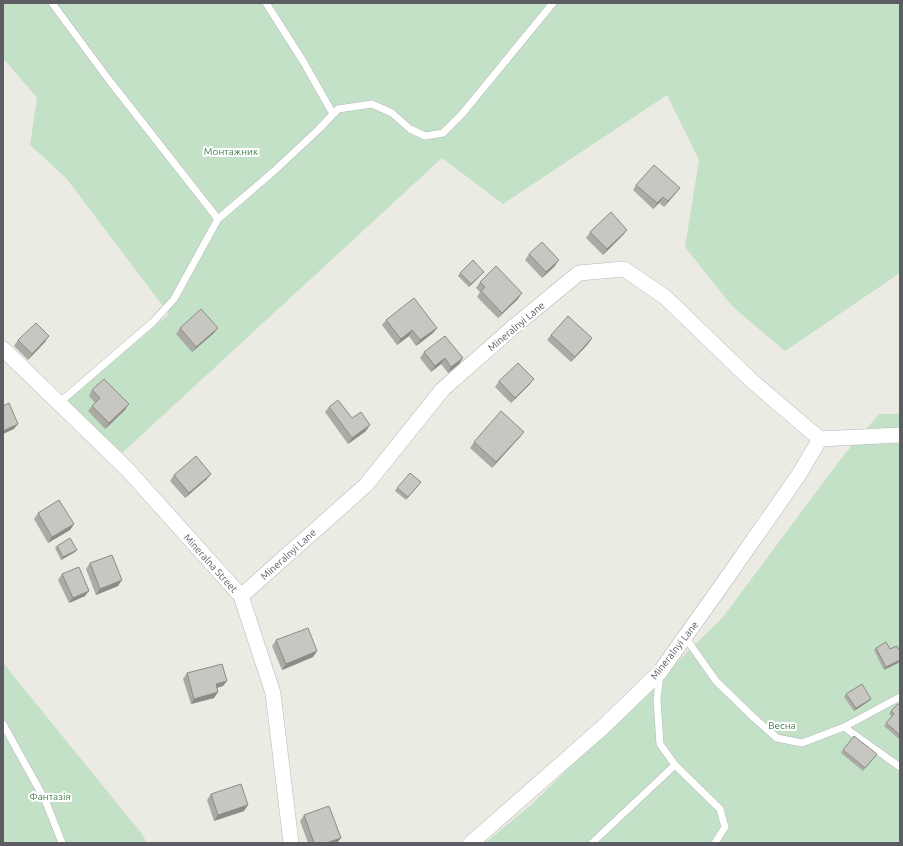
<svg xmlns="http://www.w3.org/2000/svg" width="903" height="846" font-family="Ubuntu,sans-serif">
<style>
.green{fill:#c3e1c7}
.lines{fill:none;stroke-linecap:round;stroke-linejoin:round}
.service-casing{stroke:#b6b7bc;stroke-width:8}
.minor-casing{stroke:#b6b7bc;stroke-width:16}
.service{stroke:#fff;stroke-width:7}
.minor{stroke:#fff;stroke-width:15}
.wall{fill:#acaaa5}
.shaded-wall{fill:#8c8b86}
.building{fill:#c8c6c0;stroke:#8c8b86}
.labels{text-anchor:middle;stroke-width:4;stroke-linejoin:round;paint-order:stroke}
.park-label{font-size:10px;fill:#3f7e4b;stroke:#fff}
.street-label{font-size:10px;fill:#5b5d62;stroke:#fff}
</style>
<rect width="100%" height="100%" fill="#ecebe3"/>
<path class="green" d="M3,3H900V273L785,351L732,306L685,247L699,160L667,95L503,204L442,158L122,453L67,401L169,314L66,178L30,145L37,98L3,58Z
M879,414H900V843H485L532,804L723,617L843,456Z
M3,663L142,834L147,843H3Z"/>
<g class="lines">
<g class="service-casing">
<path id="service" d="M52,3L109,80L218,219
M266,3L303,61L333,114
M59,403L153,322L174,299L218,219L273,172L319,129L338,109L372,104L392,113L410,129L425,136L443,133L462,114L553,3
M685,637L716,681L752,716L777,738L802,743L844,727L900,697
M660,674L657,700L660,744L675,765L720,809L725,827L715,843
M3,724L46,802L62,843
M844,727L900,767
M592,843L675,765"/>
</g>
<g class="minor-casing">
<path id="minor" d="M3,349L127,469L241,596L273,693L291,843
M241,596L366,485L443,389L511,329L579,273L624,269L665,297L752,381L820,439L900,435
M471,843L602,728L660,672L724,582L798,476L820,439"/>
</g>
<use href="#service" class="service"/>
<use href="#minor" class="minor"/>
</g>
<path class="wall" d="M636,185L676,193L664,207L659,203L653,209L633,190Z
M627,230L623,235L603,255L586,238L590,232Z
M529,254L555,266L542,278L525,260Z
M484,272L469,287L458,276L460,273Z
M480,282L518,299L498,318L477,297L480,292L476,288Z
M386,320L437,328L433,333L416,346L409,336L397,345L382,325Z
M180,328L214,333L192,352L176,334Z
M551,335L592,338L588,344L571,362L547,340Z
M18,340L45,342L28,360L14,346Z
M424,352L463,358L459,364L448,373L441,364L431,372L420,358Z
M499,381L530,384L511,403L495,387Z
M92,390L125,410L105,429L88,411L92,406L95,403L89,396Z
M329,407L366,431L348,444L325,412Z
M520,437L492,468L470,448L474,442Z
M174,475L207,479L185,498L170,481Z
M419,485L406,500L395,491L397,488Z
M38,513L74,524L70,530L48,543L34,519Z
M57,546L75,552L61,560L55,548Z
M90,563L118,586L96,595L86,569Z
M62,574L85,596L69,603L58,580Z
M276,640L317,651L313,657L282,670L272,646Z
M876,648L890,649L900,651L884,670L874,650Z
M187,673L223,686L217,688L218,692L214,698L191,704L183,679Z
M846,694L871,699L869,701L854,711L844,697Z
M900,705V738L899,739L884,726L892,716L889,714L891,711Z
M843,750L875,757L863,771L841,753Z
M211,794L244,811L214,821L207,800Z
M304,815L337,843H308L300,821Z"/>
<path class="shaded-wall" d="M680,188L676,193L664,207L668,201Z
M663,197L659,203L653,209L657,203Z
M627,230L623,235L603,255L607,249Z
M559,260L555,266L542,278L546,272Z
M484,272L469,287L471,284Z
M522,293L518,299L498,318L502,313Z
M218,328L214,333L192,352L196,347Z
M437,328L433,333L416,346L420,340Z
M412,330L409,336L397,345L401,339Z
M49,336L45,342L28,360L32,354Z
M592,338L588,344L571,362L575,357Z
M445,358L441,364L431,372L435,366Z
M463,358L459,364L448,373L451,367Z
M534,379L530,384L511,403L515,398Z
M129,404L125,410L105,429L109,423Z
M18,424L14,429L3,434V431Z
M370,425L366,431L348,444L352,438Z
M524,432L520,437L492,468L496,462Z
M211,474L207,479L185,498L189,493Z
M74,524L70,530L48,543L52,537Z
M77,550L75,552L61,560L63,557Z
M122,580L118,586L96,595L100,589Z
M89,591L85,596L69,603L73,598Z
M317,651L313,657L282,670L286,664Z
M900,660V662L884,670L886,667Z
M227,681L223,686L212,689L216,684Z
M218,692L214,698L191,704L194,699Z
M871,699L869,701L854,711L856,708Z
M248,805L244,811L214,821L218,815Z
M341,838L337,843H326Z"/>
<path class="building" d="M654,165L680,188L668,201L663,197L657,203L636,185Z
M611,212L627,230L607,249L590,232Z
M542,242L559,260L546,272L529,254Z
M473,260L484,272L471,284L460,273Z
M496,266L522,293L502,313L481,291L485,287L480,282Z
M414,298L437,328L420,340L412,330L401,339L386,320Z
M201,309L218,328L196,347L180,328Z
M568,316L592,338L575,357L551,335Z
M36,323L49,336L32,354L18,340Z
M445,336L463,358L451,367L445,358L435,366L424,352Z
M518,363L534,379L515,398L499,381Z
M104,379L129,404L109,423L92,406L100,398L92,390Z
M338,400L352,418L361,412L370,425L352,438L329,407Z
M9,403L18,424L3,431V406Z
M501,411L524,432L496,462L474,442Z
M196,456L211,474L189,493L174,475Z
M410,473L421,482L408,497L397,488Z
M59,500L74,524L52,537L38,513Z
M70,538L77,550L63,557L57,546Z
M112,555L122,580L100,589L90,563Z
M79,567L89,591L73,598L62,574Z
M308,628L317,651L286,664L276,640Z
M886,642L890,649L897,646L900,651V660L886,667L876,648Z
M222,664L227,681L216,684L218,692L194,699L187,673Z
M862,684L871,699L856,708L846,694Z
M898,704L900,705V735L886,723L894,714L891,711Z
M854,736L877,754L865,768L843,750Z
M241,784L248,805L218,815L211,794Z
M329,806L341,838L326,843H314L304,815Z"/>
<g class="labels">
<g class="park-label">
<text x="231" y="155">Монтажник</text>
<text x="782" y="729">Весна</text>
<text x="50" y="800">Фантазія</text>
</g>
<g class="street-label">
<text transform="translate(516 326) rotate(-40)" y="4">Mineralnyi Lane</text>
<text transform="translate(288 554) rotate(-42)" y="4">Mineralnyi Lane</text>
<text transform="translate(211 563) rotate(48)" y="4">Mineralna Street</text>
<text transform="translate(674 650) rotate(-52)" y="4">Mineralnyi Lane</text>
</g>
</g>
<rect width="903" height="846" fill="none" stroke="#5b5d62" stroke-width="8"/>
</svg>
